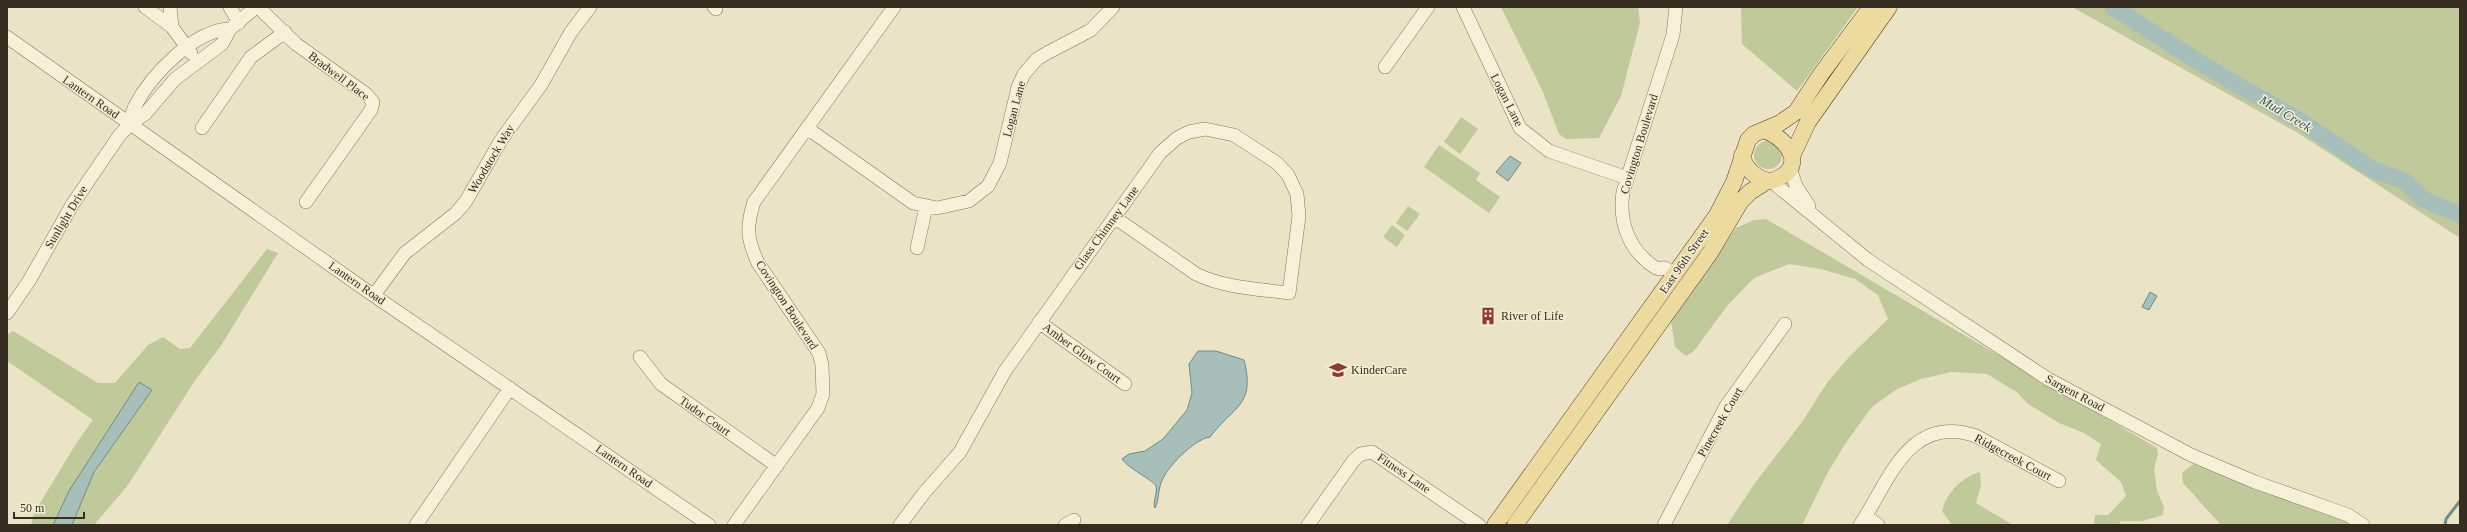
<svg xmlns="http://www.w3.org/2000/svg" width="2467" height="532" font-family="Georgia,serif">
<style>
.green{fill:#c0c999}
.water{fill:#a6bfba;stroke:#6e8d87}
.lines{fill:none;stroke-linecap:round;stroke-linejoin:round}
.stream{stroke:#6e8d87;stroke-width:3}
.river{stroke:#a6bfba;stroke-width:17}
.minor-casing{stroke:#85755c;stroke-width:14}
.major-casing{stroke:#534330;stroke-width:17}
.minor{stroke:#f7f0d8;stroke-width:13}
.major{stroke:#ecda9f;stroke-width:16}
.labels{text-anchor:middle;stroke-width:3;stroke-linejoin:round;paint-order:stroke}
.street-label{font-size:12px;fill:#362c1f;stroke:#f3edd4}
.poi-label{font-size:12px;fill:#362c1f;stroke:#f3edd4;text-anchor:start}
.water-label{font-size:13px;font-style:italic;fill:#2f5455;stroke:#f3edd4}
</style>
<rect width="100%" height="100%" fill="#ebe3c5"/>
<path class="green" d="M1501,7H1638L1640,23L1621,96L1599,138L1566,139L1559,134L1542,90Z
M1741,7H1858L1797,91L1742,44Z
M2072,7H2460V238L2298,133Z
M1461,117L1478,129L1460,154L1444,142Z
M1754 155a14 14 0 1 1 28 0a14 14 0 1 1-28 0Z
M1439,145L1480,173L1476,180L1500,197L1489,213L1424,167Z
M1408,206L1420,214L1407,231L1396,223Z
M1766,219L2157,448L2158,454L2154,469L2157,491L2164,507L2163,515L2143,521H2121L2118,525H2094L2095,515H2108L2126,496L2121,482L2096,460L2101,444L2084,433L2059,423L2027,403L2018,393L1987,374L1951,372L1921,379L1897,389L1872,407L1845,444L1827,474L1802,525H1727L1755,483L1802,422L1827,383L1849,357L1888,319L1878,295L1855,279L1821,269L1789,264L1754,278L1727,306L1694,351L1686,356L1675,347L1671,321L1736,228L1754,220Z
M1392,225L1405,235L1397,247L1383,237Z
M267,249L278,253L222,344L196,379L128,485L94,525H31L34,513L77,442L93,420L7,361V335L13,331L98,383H115L148,345L163,337L180,349L190,348Z
M2193,464L2350,520L2357,525H2221L2183,483L2182,473Z
M1980,472L1981,485L1976,503L2013,525H1952L1942,511C1947,492 1961,478 1980,472Z"/>
<path class="water" d="M1510,156L1521,163L1508,181L1496,172Z
M2150,292L2157,296L2149,310L2142,307Z
M1198,351H1216L1244,360C1256,406 1233,406 1210,437C1194,439 1166,468 1161,483C1158,491 1159,500 1155,508C1152,502 1158,494 1156,486C1153,480 1129,469 1122,459L1129,454L1145,451L1163,439L1187,410L1192,393L1189,364Z
M139,382L152,390L94,472L72,525H53L69,491Z"/>
<g class="lines">
<path class="stream" d="M2445,525L2446,519L2460,501"/>
<path class="river" d="M2113,7L2205,66L2299,120L2372,169L2404,181L2423,199L2460,215"/>
<g class="minor-casing">
<path id="minor" d="M145,7L172,27L191,53
M170,7L172,27
M230,7L239,23
M258,7L296,44L366,94L373,102L371,110L306,202
M714,7L716,9
M1463,7L1520,128L1549,151L1627,178
M7,37L360,286L709,525
M1385,67L1428,7
M130,124C131,118 132,111 135,106C151,75 194,30 230,29
M202,128L251,57L285,32
M807,128L913,203L937,208L969,201L988,186L1000,163L1018,87L1024,74L1037,59L1047,53L1091,30L1113,7
M1790,168L1796,186L1809,206
M1771,181L1868,260L2048,379L2191,455L2255,482L2348,515L2363,525
M917,248L926,207
M1674,274L1665,268C1663,267 1662,269 1660,269C1657,269 1651,265 1649,263C1627,246 1619,219 1623,192L1673,35L1676,7
M374,295L405,253L456,213L466,201L501,140L541,85L571,32L590,7
M7,313L29,281L72,205L119,136L130,124L145,114L175,79L222,44L230,29L256,7
M1039,322L1125,384
M640,357L661,384L777,466
M1866,516L1878,525
M416,525L510,388
M734,525L818,408L823,394L822,365L819,353L758,263C747,239 746,227 754,202L894,7
M900,525L924,493L960,452L1005,371L1160,153L1177,138L1189,132L1205,129L1234,135L1277,163L1288,175L1297,194L1299,216L1289,293C1258,289 1225,288 1196,274L1114,217
M1065,525L1074,520
M1308,525L1354,460L1361,454L1372,452L1479,525
M1664,525L1726,406L1785,324
M1860,525C1889,482 1908,413 1976,436L2059,481"/>
</g>
<g class="major-casing">
<path id="major" d="M1742,155C1744,168 1757,180 1771,181C1808,170 1791,140 1764,130
M1792,156L1808,122L1889,7
M1495,525L1717,215L1734,182L1748,140L1754,134L1780,123L1796,112L1821,74L1871,7
M1515,525L1710,253L1741,201L1750,192L1767,181"/>
</g>
<use href="#minor" class="minor"/>
<use href="#major" class="major"/>
</g>
<defs>
<g id="building-bare" transform="scale(1.38)"><path d="M-4-6H4V6H1V3H-1V6H-4ZM-2.5-4.3h1.7v1.8h-1.7ZM.8-4.3h1.7v1.8H.8ZM-2.5-1h1.7V.8h-1.7ZM.8-1h1.7V.8H.8Z" fill="#913730" stroke="#f3edd4" stroke-width="2.5" paint-order="stroke"/></g>
<g id="school-bare" transform="scale(1.38)"><path d="M0-5L7-2L0 1L-7-2ZM-4 1L0 2.5L4 1V4Q0 6-4 4Z" fill="#913730" stroke="#f3edd4" stroke-width="2.5" paint-order="stroke"/></g>
</defs>
<g fill-rule="evenodd">
<use href="#building-bare" x="1488" y="316"/>
<use href="#school-bare" x="1338" y="370"/>
</g>
<g class="labels">
<g class="street-label">
<text transform="translate(339 76) rotate(37)" y="4">Bradwell Place</text>
<text transform="translate(91 97) rotate(35)" y="4">Lantern Road</text>
<text transform="translate(1507 100) rotate(63)" y="4">Logan Lane</text>
<text transform="translate(1014 109) rotate(-75)" y="4">Logan Lane</text>
<text transform="translate(1639 144) rotate(-73)" y="4">Covington Boulevard</text>
<text transform="translate(491 159) rotate(-59)" y="4">Woodstock Way</text>
<text transform="translate(66 217) rotate(-59)" y="4">Sunlight Drive</text>
<text transform="translate(1106 228) rotate(-54)" y="4">Glass Chimney Lane</text>
<text transform="translate(1684 261) rotate(-55)" y="4">East 96th Street</text>
<text transform="translate(357 283) rotate(35)" y="4">Lantern Road</text>
<text transform="translate(787 305) rotate(57)" y="4">Covington Boulevard</text>
<text transform="translate(1082 353) rotate(36)" y="4">Amber Glow Court</text>
<text transform="translate(2075 393) rotate(28)" y="4">Sargent Road</text>
<text transform="translate(705 416) rotate(35)" y="4">Tudor Court</text>
<text transform="translate(1720 422) rotate(-60)" y="4">Pinecreek Court</text>
<text transform="translate(2013 457) rotate(28)" y="4">Ridgecreek Court</text>
<text transform="translate(624 466) rotate(35)" y="4">Lantern Road</text>
<text transform="translate(1404 473) rotate(34)" y="4">Fitness Lane</text>
</g>
<g class="poi-label">
<text x="1501" y="320">River of Life</text>
<text x="1351" y="374">KinderCare</text>
</g>
<g class="water-label">
<text transform="translate(2286 113) rotate(31)" y="5">Mud Creek</text>
</g>
</g>
<rect width="2467" height="532" fill="none" stroke="#362c1f" stroke-width="16"/>
<path d="M14 512v6h70v-6" fill="none" stroke="#362c1f" stroke-width="2"/>
<text x="20" y="512" font-size="12" fill="#362c1f" stroke="#f3edd4" stroke-width="3" paint-order="stroke">50 m</text>
</svg>
